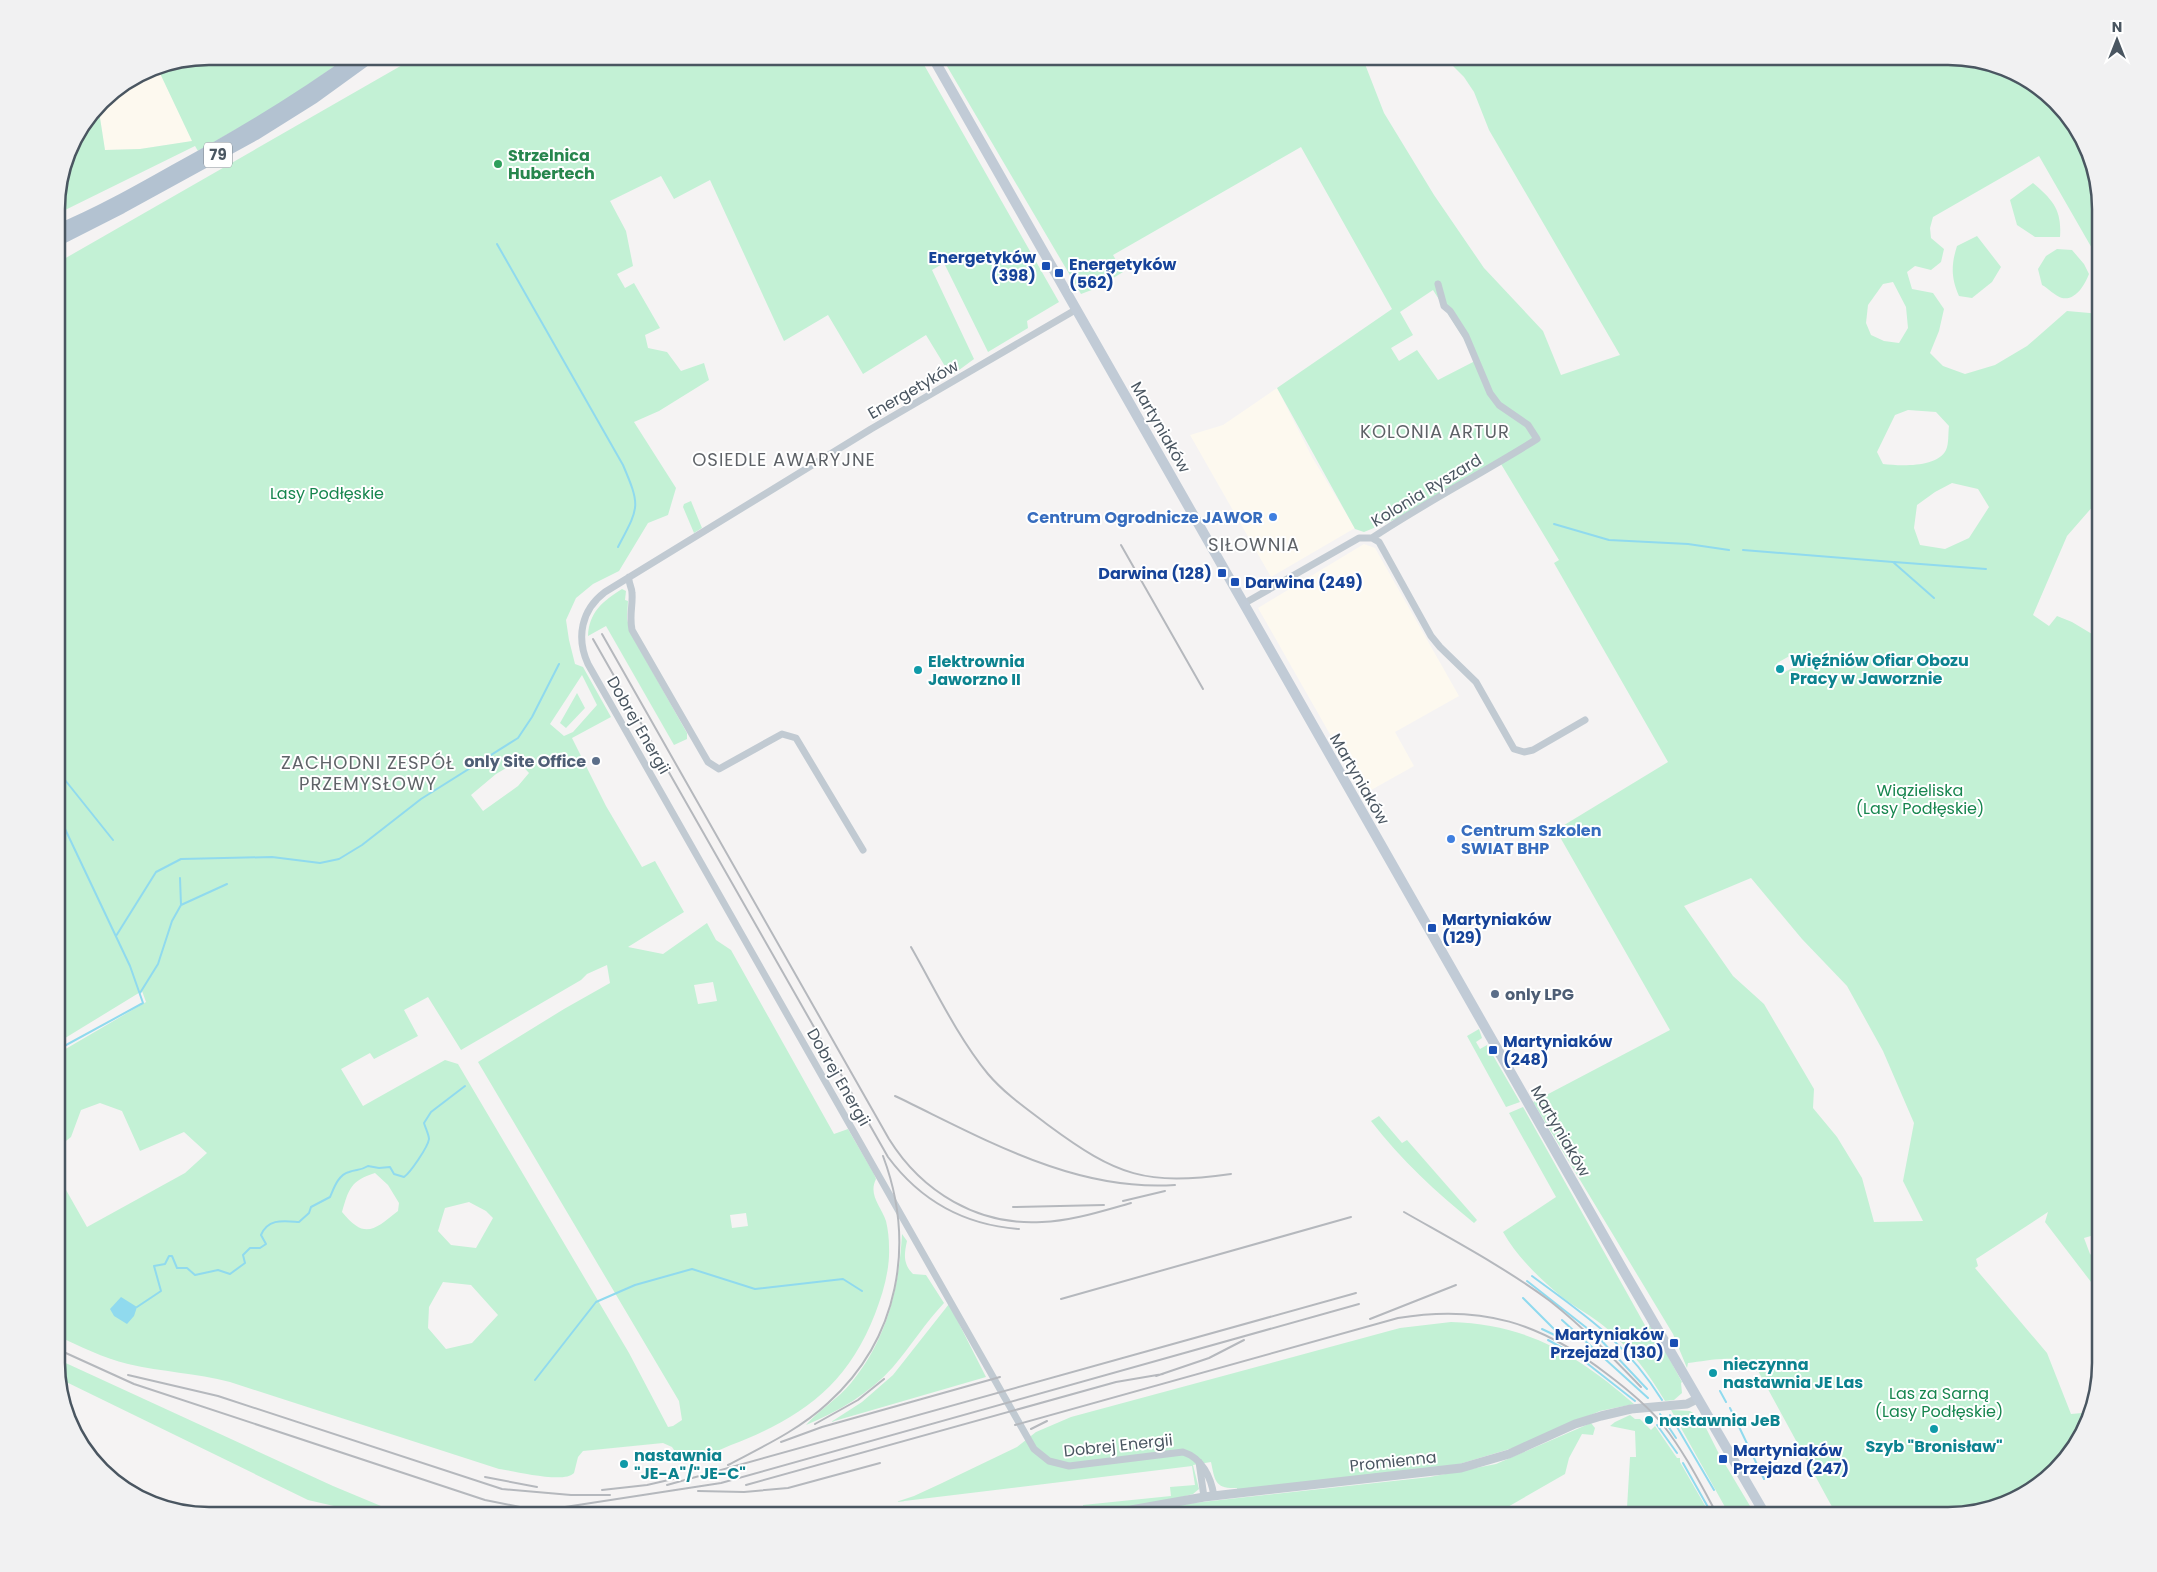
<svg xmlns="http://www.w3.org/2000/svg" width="2157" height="1572" font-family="Poppins,sans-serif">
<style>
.commercial{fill:#fdf9ef}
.green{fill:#c3f1d5;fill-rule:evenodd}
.water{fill:#90daee}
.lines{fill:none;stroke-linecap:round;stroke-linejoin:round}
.stream{stroke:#90daee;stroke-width:2}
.minor{stroke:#c1cad2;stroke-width:7}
.tertiary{stroke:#c1cad2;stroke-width:9}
.secondary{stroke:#c1cbd6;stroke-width:10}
.primary{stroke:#b3c2d1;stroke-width:11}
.rail{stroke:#b5b8bd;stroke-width:2}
.leisure-dot{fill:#2e9e5b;stroke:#fff;stroke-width:2}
.transit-dot{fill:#1a4fb4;stroke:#fff;stroke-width:2}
.shop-dot{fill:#3f7fe0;stroke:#fff;stroke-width:2}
.culture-dot{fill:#0f9aa8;stroke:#fff;stroke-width:2}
.service-dot{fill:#5c6f8a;stroke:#fff;stroke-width:2}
.labels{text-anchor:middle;stroke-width:4;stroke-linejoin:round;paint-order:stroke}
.shield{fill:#fff;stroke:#808990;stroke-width:1}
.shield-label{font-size:15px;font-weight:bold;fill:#4a5661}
.leisure-label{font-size:16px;font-weight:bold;fill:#27864d;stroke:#fff;text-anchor:start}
.transit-label{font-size:16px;font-weight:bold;fill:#164399;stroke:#fff;text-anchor:start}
.street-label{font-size:16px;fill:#4a5661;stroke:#fff}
.park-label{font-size:16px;fill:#17864f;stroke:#fff}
.shop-label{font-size:16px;font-weight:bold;fill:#366cbe;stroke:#fff;text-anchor:end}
.culture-label{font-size:16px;font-weight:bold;fill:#0d838f;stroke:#fff;text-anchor:start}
.service-label{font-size:16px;font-weight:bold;fill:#4e5e75;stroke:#fff;text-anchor:end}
.neighbourhood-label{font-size:18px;letter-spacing:1px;fill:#5f6368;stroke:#fff}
.rim{fill:none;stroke:#4a5661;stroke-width:2.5}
</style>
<rect width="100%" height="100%" fill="#f5f3f3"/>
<path class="commercial" d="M157,67L193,141L140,149L105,150L98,105L101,101L151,68Z
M1277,388L1312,457L1355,528L1271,577L1190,435L1223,425Z
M1364,544L1375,548L1459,696L1395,732L1414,766L1364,794L1258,608Z"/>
<path class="green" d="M209,56H349L279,105L198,151L195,146L57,214V199L68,150L98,105L105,150L140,149L192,141L157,67Z
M413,56H919L1059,302L1027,321L1028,328L988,352L944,263L932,270L974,359L951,376L926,335L863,374L828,315L784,341L710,180L674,199L661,176L610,201L626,231L633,266L617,274L625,288L634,283L660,328L645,335L648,348L667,352L681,371L704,363L709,380L659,411L634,422L676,488L668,515L648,523L619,571L593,584L576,598L566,620L569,640L575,664L583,667L611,717L572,738L606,806L642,867L655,861L684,912L628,947L663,954L707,923L716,940L731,950L834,1134L848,1129L874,1174L876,1179C868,1195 881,1206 886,1221C888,1230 889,1238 889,1247C890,1270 883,1293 875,1314C847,1386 801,1418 731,1445C718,1451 705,1456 692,1460L680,1459L672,1447L663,1443L583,1451L578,1457L574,1473C564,1484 515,1471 499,1469L230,1382C196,1373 162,1372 128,1364C103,1358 80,1346 57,1336V1174L87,1227L185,1173L207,1153L184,1132L140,1151L122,1111L100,1103L81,1110L71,1137L57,1148V1054L146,1002L142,991L57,1043V263L404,64ZM582,675L597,705L573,732L564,736L550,724ZM518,761L529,773L518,786L483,811L471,795L496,774ZM607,965L610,983L564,1009L478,1062L679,1401L682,1420L673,1426L668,1427L629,1353L458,1064L445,1060L363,1106L341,1069L370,1053L374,1059L418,1036L404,1010L428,997L461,1050L581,980L587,974ZM713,982L717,1001L698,1004L694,985ZM375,1173L388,1185L399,1203L398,1211C374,1230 365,1240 342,1212C349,1189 350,1181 375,1173ZM469,1202L486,1211L493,1218L476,1248L451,1245L438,1231L445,1208ZM746,1213L748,1226L732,1228L730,1215ZM443,1282L471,1285L498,1315L472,1343L446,1349L428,1328L429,1307Z
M941,56H1371L1363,59L1384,113L1434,195L1484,268L1543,331L1561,375L1620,355L1489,130L1474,92L1464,77L1443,56H1948L1997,64L2041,88L2085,141L2101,209V264L2039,156L1933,217L1930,228L1931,238L1944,249L1941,262L1931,270L1915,266L1907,272L1912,289L1933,293L1944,309L1939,331L1930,353L1943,366L1965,374L1995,365L2027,346L2067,311L2101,314V497L2067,536L2033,615L2049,626L2057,616L2072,622L2097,637L2101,636V1233L2084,1238L2090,1254L2101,1262V1295L2045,1222L2048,1212L1976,1259L1978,1266L1975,1268L2047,1353L2071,1414L2093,1412L2069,1456L2016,1500L1948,1516H1837L1757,1369C1740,1352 1709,1361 1688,1363L1687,1368L1673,1334L1533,1102L1670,1030L1556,830L1668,762L1554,563L1559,560L1501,464L1428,506L1364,532L1355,529L1277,388L1392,309L1301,147L1113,255L1123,272L1097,288L1081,294ZM1893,282L1906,307L1908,328L1899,343L1884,341L1871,335L1866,323L1868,305L1883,284ZM1433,290L1464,339L1475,361L1438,380L1417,350L1399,361L1391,348L1413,335L1400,312ZM1908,410L1936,412L1949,426C1948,433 1949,444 1946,450C1937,468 1900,466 1883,464L1877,452L1895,415ZM1952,483L1978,489L1989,507L1969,538L1945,549L1920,545L1914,528L1917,505L1935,492ZM1793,654L1800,664L1783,673L1777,663ZM1751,878L1802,939L1847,986L1883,1051L1914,1123L1903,1181L1923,1221L1874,1222L1862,1178L1837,1137L1813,1108L1814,1089L1764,1004L1733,976L1684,906Z
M2033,183C2053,200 2062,210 2060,237H2035L2017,225L2010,200Z
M1977,236L2001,267L1992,282L1972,298L1959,296C1951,278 1951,265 1957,246Z
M2057,249L2072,250L2084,264L2089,274C2085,284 2076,301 2062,298C2055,296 2048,288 2042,285L2038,269L2046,256Z
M691,501L702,528L694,533L683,507L684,504Z
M622,589L626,591L625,600L628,601L627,618L630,632L687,733V739L674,745L606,626L588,636C589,612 603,601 622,589Z
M577,693L585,708L566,728L560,723Z
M1479,1029L1482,1038L1476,1042L1480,1049L1487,1045L1520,1102L1506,1107L1467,1036Z
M1523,1107L1646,1327L1651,1325L1682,1382L1681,1383L1682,1393L1674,1400L1665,1401C1649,1374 1630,1348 1605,1327C1592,1316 1576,1308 1562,1297C1539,1278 1518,1258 1503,1232L1556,1197L1509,1113Z
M1379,1116L1402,1143L1407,1140L1477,1220L1474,1223C1436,1192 1401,1160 1371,1121Z
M902,1234L907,1241C904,1254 903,1264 913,1274L926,1275L944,1303C925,1323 911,1346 893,1367C870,1393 838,1412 806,1425C819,1410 838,1399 851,1383C887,1339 899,1289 902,1234Z
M949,1304L986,1377L831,1422L862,1402L893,1375Z
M1451,1322C1527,1324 1578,1355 1634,1404L1600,1411L1513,1448L1456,1465L1237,1491V1488C1215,1489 1215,1481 1211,1462L1193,1465L1199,1489L1193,1494C1137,1510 1076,1516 1018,1516L1083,1509V1505L1171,1496L1170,1487L1195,1485L1192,1466L896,1502L914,1496L940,1484L1017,1447L1036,1432L1071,1417L1400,1328Z
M57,1359L333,1486L381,1506L412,1516H377L308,1500L58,1378Z
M1671,1410L1690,1411L1701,1418L1719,1454L1756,1516H1730Z
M1630,1415L1635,1419H1640L1651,1430L1655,1426L1677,1458H1680V1462L1711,1516H1678V1510L1627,1508L1630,1457H1636L1635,1431L1610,1426L1615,1422Z
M1591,1423L1595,1428L1593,1435L1582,1434L1569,1458L1565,1474L1492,1516H1120L1193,1503L1430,1477L1496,1464Z"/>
<path class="water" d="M121,1297L137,1307L134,1316L127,1324L114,1316L110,1309Z"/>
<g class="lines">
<path class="stream" d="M497,244L623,465C641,507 639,507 618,547
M1554,524L1609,540L1688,544L1729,550
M1743,550L1893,562L1934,598
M1894,562L1986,569
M57,770L113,840
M57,812L130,966L143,1003L57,1050
M181,905L227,884
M116,936L156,872L181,859L272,857L320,863L339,859L362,845L421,799L518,738L532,717L559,664
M140,993L158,964L172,921L181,905L180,878
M1532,1276C1586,1316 1625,1341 1662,1400
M1527,1281L1597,1336L1647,1389
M1523,1298L1565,1340L1542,1329
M137,1307L161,1291L154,1266L165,1264L169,1256H172L177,1268H187L195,1275L218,1270L230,1274L245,1263L243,1255L250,1248H260L266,1244L261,1235C268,1218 284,1221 299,1222L309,1213L311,1207L330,1197C334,1188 338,1175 349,1172C357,1169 360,1171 368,1166L379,1168L390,1167L394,1174L404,1177C410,1173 428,1147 429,1139C429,1135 425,1127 424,1123L431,1112L465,1086
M1562,1320L1648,1398
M1548,1340L1579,1357L1635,1401
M535,1380L596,1302L635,1285L692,1269L755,1289L843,1279L862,1291
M1720,1391L1726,1402
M1730,1408L1764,1479
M1660,1414L1676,1438
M1670,1415L1714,1490
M1657,1425L1677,1453
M1683,1463L1713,1516
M1540,1516L1542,1515"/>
<path class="minor" d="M1077,309L871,429L605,592C581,610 576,638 588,664L1034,1449L1049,1461L1069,1466L1183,1452C1202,1458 1211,1477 1214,1496
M1372,538C1426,502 1483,473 1537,439L1528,425L1499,405L1490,393L1466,336L1450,311L1444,306L1438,284
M629,577C628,583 632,587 632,593C633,607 629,614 632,630L708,762L719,769L782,734L796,738L863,850
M1245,603L1359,538H1372L1379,542L1431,636L1440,647L1476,682L1514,749L1524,752L1533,750L1585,720
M1199,1462L1204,1497"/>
<path class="tertiary" d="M1082,1516L1131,1510L1204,1497L1461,1468L1509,1454L1575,1424L1601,1416L1631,1409L1687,1404L1697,1399"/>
<path class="secondary" d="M932,56L1622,1268L1766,1516"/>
<path class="primary" d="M57,230C98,213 137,191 176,169C241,134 298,100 358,56
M57,241L122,208L255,135L314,98L372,56"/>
<path class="rail" d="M1121,545L1203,689
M602,634L889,1139C922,1192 978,1226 1042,1222C1072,1221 1102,1211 1131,1203
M593,639L888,1157C920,1200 964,1225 1019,1229
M911,947C935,989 957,1036 988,1074C1005,1094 1027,1109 1048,1125C1117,1176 1146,1186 1231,1174
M895,1096C983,1138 1073,1192 1175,1185
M1123,1201L1165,1191
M1013,1207L1104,1205
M1404,1212C1453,1240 1504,1267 1550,1301C1583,1327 1612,1357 1641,1387
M1061,1299L1351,1217
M1370,1319L1456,1285
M57,1349L134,1384L485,1500L520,1507L552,1509L721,1483L1359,1304
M128,1375L218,1396L502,1489L571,1495H610
M1156,1376L1209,1358L1244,1340
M815,1424L858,1400L884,1379
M1015,1425L1398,1318C1482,1304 1541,1323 1607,1374C1627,1389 1647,1405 1663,1425C1685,1453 1701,1485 1718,1516
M1031,1429L1047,1421
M781,1442L822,1427L1000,1377
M728,1465C762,1447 799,1430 828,1403C899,1339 916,1244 883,1156
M485,1477L537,1487
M667,1485L1356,1293
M746,1485L1116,1382L1163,1374
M602,1490L647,1485L673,1479
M698,1491L744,1492L788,1488L880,1463"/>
</g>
<circle class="leisure-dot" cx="498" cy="164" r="5"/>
<g class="transit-dot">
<rect x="1041" y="261" width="10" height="10" rx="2.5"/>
<rect x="1054" y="268" width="10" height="10" rx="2.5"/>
<rect x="1217" y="568" width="10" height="10" rx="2.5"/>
<rect x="1230" y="577" width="10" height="10" rx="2.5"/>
<rect x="1427" y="923" width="10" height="10" rx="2.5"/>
<rect x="1488" y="1045" width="10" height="10" rx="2.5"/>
<rect x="1669" y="1338" width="10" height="10" rx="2.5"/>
<rect x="1718" y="1454" width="10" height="10" rx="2.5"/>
</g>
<g class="shop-dot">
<circle cx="1273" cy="517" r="5"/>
<circle cx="1451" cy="839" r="5"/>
</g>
<g class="culture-dot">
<circle cx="1780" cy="669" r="5"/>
<circle cx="918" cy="670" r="5"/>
<circle cx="1713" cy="1373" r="5"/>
<circle cx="1649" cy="1420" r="5"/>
<circle cx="1934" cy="1429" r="5"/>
<circle cx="624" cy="1464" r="5"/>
</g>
<g class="service-dot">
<circle cx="596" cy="761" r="5"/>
<circle cx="1495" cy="994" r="5"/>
</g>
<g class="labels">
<rect class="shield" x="204" y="142.5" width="28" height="25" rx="4"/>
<g class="shield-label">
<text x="218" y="160">79</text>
</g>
<g class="leisure-label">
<text x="508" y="161">Strzelnica<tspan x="508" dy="18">Hubertech</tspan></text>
</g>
<g class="transit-label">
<text x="1036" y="263" text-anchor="end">Energetyków<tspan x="1036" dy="18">(398)</tspan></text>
<text x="1069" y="270">Energetyków<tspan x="1069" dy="18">(562)</tspan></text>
<text x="1212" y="579" text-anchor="end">Darwina (128)</text>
<text x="1245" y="588">Darwina (249)</text>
<text x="1442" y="925">Martyniaków<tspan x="1442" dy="18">(129)</tspan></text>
<text x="1503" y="1047">Martyniaków<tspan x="1503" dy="18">(248)</tspan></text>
<text x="1664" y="1340" text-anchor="end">Martyniaków<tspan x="1664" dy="18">Przejazd (130)</tspan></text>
<text x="1733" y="1456">Martyniaków<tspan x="1733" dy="18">Przejazd (247)</tspan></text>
</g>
<g class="street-label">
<text transform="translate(913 389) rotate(-30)" y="6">Energetyków</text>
<text transform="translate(1161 427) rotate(60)" y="6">Martyniaków</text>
<text transform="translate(1426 490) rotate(-31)" y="6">Kolonia Ryszard</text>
<text transform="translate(639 725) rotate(60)" y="6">Dobrej Energii</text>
<text transform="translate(1360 779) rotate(60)" y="6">Martyniaków</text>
<text transform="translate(839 1077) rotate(60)" y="6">Dobrej Energii</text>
<text transform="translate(1561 1131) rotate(60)" y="6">Martyniaków</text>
<text transform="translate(1118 1445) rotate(-6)" y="6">Dobrej Energii</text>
<text transform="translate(1393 1461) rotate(-6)" y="6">Promienna</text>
</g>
<g class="park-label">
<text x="327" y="499">Lasy Podłęskie</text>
<text x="1920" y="796">Wiązieliska<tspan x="1920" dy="18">(Lasy Podłęskie)</tspan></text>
<text x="1939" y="1399">Las za Sarną<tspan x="1939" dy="18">(Lasy Podłęskie)</tspan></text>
</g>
<g class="shop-label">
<text x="1263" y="523">Centrum Ogrodnicze JAWOR</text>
<text x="1461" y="836" text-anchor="start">Centrum Szkolen<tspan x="1461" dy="18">SWIAT BHP</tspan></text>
</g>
<g class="culture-label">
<text x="1790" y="666">Więźniów Ofiar Obozu<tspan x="1790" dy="18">Pracy w Jaworznie</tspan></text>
<text x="928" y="667">Elektrownia<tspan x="928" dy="18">Jaworzno II</tspan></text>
<text x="1723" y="1370">nieczynna<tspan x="1723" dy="18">nastawnia JE Las</tspan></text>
<text x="1659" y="1426">nastawnia JeB</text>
<text x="1934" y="1452" text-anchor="middle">Szyb "Bronisław"</text>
<text x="634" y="1461">nastawnia<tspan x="634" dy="18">"JE-A"/"JE-C"</tspan></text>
</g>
<g class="service-label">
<text x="586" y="767">only Site Office</text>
<text x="1505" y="1000" text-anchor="start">only LPG</text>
</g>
<g class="neighbourhood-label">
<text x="1435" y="438">KOLONIA ARTUR</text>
<text x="784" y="466">OSIEDLE AWARYJNE</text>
<text x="1254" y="551">SIŁOWNIA</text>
<text x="368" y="769">ZACHODNI ZESPÓŁ<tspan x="368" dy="21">PRZEMYSŁOWY</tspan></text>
</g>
</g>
<path d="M0 0H2157V1572H0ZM209 65H1948A144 144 0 0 1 2092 209V1363A144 144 0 0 1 1948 1507H209A144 144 0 0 1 65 1363V209A144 144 0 0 1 209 65Z" fill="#f1f1f2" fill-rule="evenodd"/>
<path class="rim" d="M209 65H1948A144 144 0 0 1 2092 209V1363A144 144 0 0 1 1948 1507H209A144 144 0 0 1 65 1363V209A144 144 0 0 1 209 65Z"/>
<g transform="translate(2117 40)" stroke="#ffffff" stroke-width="4" paint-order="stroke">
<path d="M0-4L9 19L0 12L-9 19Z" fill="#4a5661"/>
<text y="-8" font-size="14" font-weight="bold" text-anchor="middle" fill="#4a5661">N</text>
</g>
</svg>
